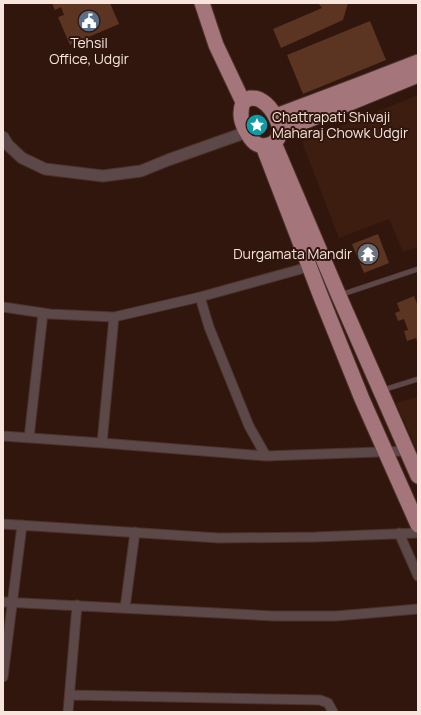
<svg xmlns="http://www.w3.org/2000/svg" width="421" height="715" font-family="Manrope,sans-serif">
<style>
.built{fill:#3d1d10}
.building{fill:#5b3521}
.lines{fill:none;stroke-linecap:round;stroke-linejoin:round}
.service-casing{stroke:#4c3329;stroke-width:6}
.minor-casing{stroke:#4c3329;stroke-width:11}
.tertiary-casing{stroke:#4c3329;stroke-width:13}
.trunk-casing{stroke:#4c3329;stroke-width:17}
.service{stroke:#5c4749;stroke-width:4.5}
.minor{stroke:#5c4749;stroke-width:9}
.tertiary{stroke:#5c4749;stroke-width:11}
.trunk{stroke:#a4767c;stroke-width:15}
.labels{text-anchor:middle;stroke-width:4;stroke-linejoin:round;paint-order:stroke}
.poi-label{font-size:14px;fill:#f7e4dd;stroke:#30160c}
</style>
<rect width="100%" height="100%" fill="#30160c"/>
<path class="built" d="M418,95V247L403,252L389,219L339,238L302,142Z
M418,397V452L396,403Z"/>
<path class="building" d="M52,3H110L119,24L70,45L58,17L64,15L61,7L55,10Z
M318,3H348L343,20L281,48L273,29L322,8Z
M370,21L386,60L303,94L287,55Z
M378,234L389,263L364,273L352,244Z
M414,296L418,306V344L416,338L407,341L404,331L408,330L404,319L398,321L395,313L400,311L397,303Z"/>
<g class="lines">
<g class="service-casing">
<path id="service" d="M340,295L418,269
M383,390L418,379"/>
</g>
<g class="minor-casing">
<path id="minor" d="M200,297L209,327L249,426L266,456
M3,307L50,314L114,317L200,297L312,266
M3,436L102,443L266,456L407,451
M29,438L43,313
M102,443L114,317
M3,524L219,538L315,537L418,533
M399,533L418,576
M3,602L274,616H336L418,609
M125,608L135,532
M3,677L22,525
M70,695L320,700L328,703L333,712
M68,712L77,605"/>
</g>
<g class="tertiary-casing">
<path id="tertiary" d="M3,137L8,145L22,158L45,169L103,176L141,171L168,160L247,132"/>
</g>
<g class="trunk-casing">
<path id="trunk" d="M202,3L216,45L243,102
M250,98C255,98 258,98 262,101C272,107 284,127 278,138C276,141 274,143 271,144C260,149 253,143 248,134C241,123 239,114 243,102Z
M276,116L361,84L418,62
M279,132L418,75
M274,143L339,296L418,476
M263,146L321,297L362,399L418,525"/>
</g>
<use href="#service" class="service"/>
<use href="#minor" class="minor"/>
<use href="#tertiary" class="tertiary"/>
<use href="#trunk" class="trunk"/>
</g>
<defs>
<g id="civic-disc" transform="scale(1.15)"><circle r="9.5" fill="#5c6f8a" stroke="#30160c"/><path d="M-.6-6.5H3V-4.5H.6V-3L4-1V1h2V6H-6V1h2V-1L-.6-3ZM-1.2 2.5V6h2.4V2.5Z" fill="#fff"/></g>
<g id="sight-disc" transform="scale(1.15)"><circle r="9.5" fill="#0f9aa8" stroke="#30160c"/><path d="M0-6L1.8-2.2L6-1.7L2.9 1.2L3.7 5.4L0 3.3L-3.7 5.4L-2.9 1.2L-6-1.7L-1.8-2.2Z" fill="#fff"/></g>
<g id="temple-disc" transform="scale(1.15)"><circle r="9.5" fill="#6b7280" stroke="#30160c"/><path d="M0-6L5-2H3V0L6.5 2.5H4V6H1.5V3h-3V6H-4V2.5H-6.5L-3 0V-2H-5Z" fill="#fff"/></g>
</defs>
<g fill-rule="evenodd">
<use href="#civic-disc" x="89" y="21"/>
<use href="#sight-disc" x="257" y="125"/>
<use href="#temple-disc" x="368" y="254"/>
</g>
<g class="labels">
<g class="poi-label">
<text x="89" y="48">Tehsil<tspan x="89" dy="16">Office, Udgir</tspan></text>
<text x="272" y="122" text-anchor="start">Chattrapati Shivaji<tspan x="272" dy="16">Maharaj Chowk Udgir</tspan></text>
<text x="352" y="259" text-anchor="end">Durgamata Mandir</text>
</g>
</g>
<rect width="421" height="715" fill="none" stroke="#f7e4dd" stroke-width="8"/>
</svg>
